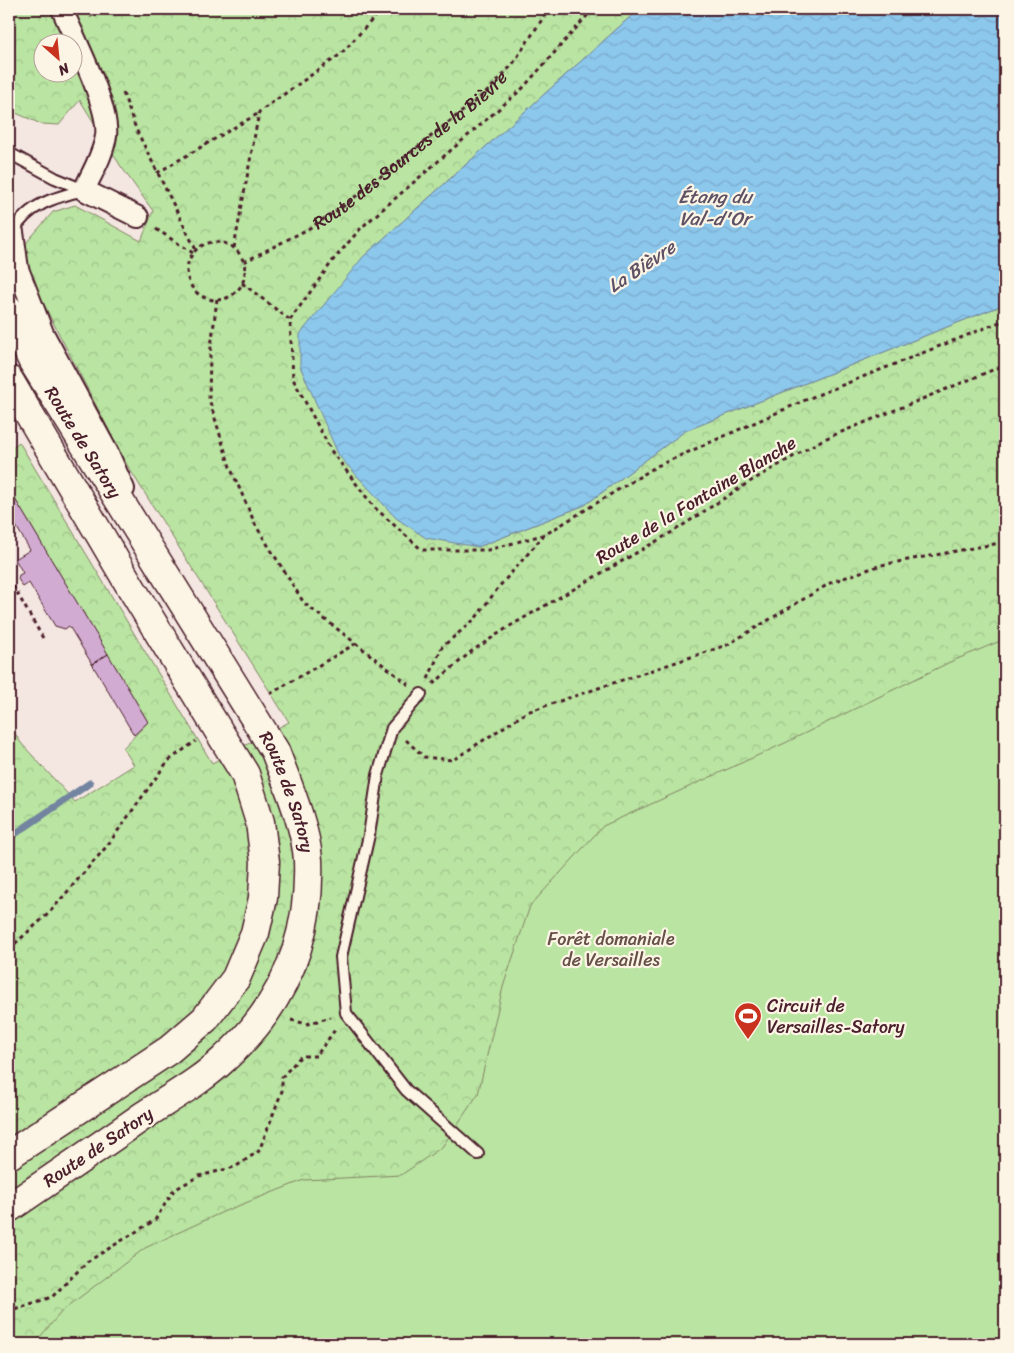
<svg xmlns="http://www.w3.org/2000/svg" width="1014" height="1353" font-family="Sriracha,sans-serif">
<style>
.forest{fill:url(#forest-crowns);stroke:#828266;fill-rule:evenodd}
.pitch{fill:#b9e4a1;stroke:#828266}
.water{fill:url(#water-waves);stroke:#72849f}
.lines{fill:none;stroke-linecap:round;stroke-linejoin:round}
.stream{stroke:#72849f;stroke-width:7}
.building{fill:#d2abd2;stroke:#4a1f2b}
.service-casing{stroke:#4a1f2b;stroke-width:14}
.minor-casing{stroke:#4a1f2b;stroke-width:24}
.secondary-casing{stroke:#4a1f2b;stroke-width:31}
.path{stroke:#4a1f2b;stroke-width:3;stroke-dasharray:4 4;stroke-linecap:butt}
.service{stroke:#fcf5e5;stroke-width:10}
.minor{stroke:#fcf5e5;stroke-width:20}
.secondary{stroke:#fcf5e5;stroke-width:28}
.labels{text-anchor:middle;stroke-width:4.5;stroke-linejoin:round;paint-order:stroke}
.street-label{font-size:18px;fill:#4a1f2b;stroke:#fcf5e5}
.park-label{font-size:18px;fill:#665048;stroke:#fcf5e5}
.poi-label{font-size:18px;fill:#4a1f2b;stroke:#fcf5e5;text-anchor:start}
.water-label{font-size:19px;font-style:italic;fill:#5e5165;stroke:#fcf5e5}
</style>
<defs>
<pattern id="forest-crowns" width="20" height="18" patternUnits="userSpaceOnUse" patternTransform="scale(1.25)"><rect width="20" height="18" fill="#b9e4a1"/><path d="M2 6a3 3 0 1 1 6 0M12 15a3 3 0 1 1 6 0" fill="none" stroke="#a1c38b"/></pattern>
<pattern id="water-waves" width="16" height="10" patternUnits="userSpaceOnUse" patternTransform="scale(1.25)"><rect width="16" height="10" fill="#8cc7ec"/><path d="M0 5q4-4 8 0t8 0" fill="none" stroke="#7aaacb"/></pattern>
</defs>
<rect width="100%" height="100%" fill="#f4e6e1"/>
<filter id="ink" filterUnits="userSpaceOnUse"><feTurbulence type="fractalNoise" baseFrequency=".02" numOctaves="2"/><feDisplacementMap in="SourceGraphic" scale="10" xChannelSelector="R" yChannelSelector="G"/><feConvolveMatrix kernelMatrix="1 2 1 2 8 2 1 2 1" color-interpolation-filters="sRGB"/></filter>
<g filter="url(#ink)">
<path class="forest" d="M9,9H639L363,257L300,366L319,407L478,547L585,505L685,431L1005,304V1344H9V724L21,743L75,802L134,765L123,748L148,722L15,499L9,486V450L19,442L212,763L289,722L127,465L28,274L26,243L53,212L75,205L141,241L153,211L120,165L80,100L59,125L41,124L9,110ZM42,42H72V72H42Z"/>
<path class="pitch" d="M1005,639V1344H34L63,1310L145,1248L225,1211L304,1180L401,1175L442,1147L478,1094L503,987L530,906L603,826L785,743L950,662Z"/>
<path class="water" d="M639,9H1005V304L685,431L585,505L478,547L426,538L396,518L339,456L300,366V334L363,257Z"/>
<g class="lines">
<path class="stream" d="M9,838L90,783"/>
</g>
<path class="building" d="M15,499L108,654L92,664L69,626L65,629L55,626L29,583L23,587L18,579L19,575L23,573L15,559L30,550L9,514V503Z
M108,654L148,722L134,735L92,664Z"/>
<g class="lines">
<g class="service-casing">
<path id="service" d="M9,153L55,178L84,190
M9,219L13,232
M13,232C28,204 56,197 84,190
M421,694L392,728L378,775L369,835L341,957L346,1013L406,1090L478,1154"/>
</g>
<g class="minor-casing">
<path id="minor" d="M62,9C74,38 110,107 106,136C103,155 92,173 84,190L138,217
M13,232L18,269L43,333L108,453L124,489"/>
</g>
<g class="secondary-casing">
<g id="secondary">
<path id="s2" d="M9,310L32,360L275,751C287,783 306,827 308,860C311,940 283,1006 224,1059C201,1081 170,1098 143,1116C99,1147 54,1177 9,1208"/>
<path d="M9,380L129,584L245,774L260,822L265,862L263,898L255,933L236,978L205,1019L169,1050L9,1155"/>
</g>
</g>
<g class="path">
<path d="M88,9L92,17"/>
<path d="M593,9L523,88L362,227L334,259L290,320L293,379L332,452L374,507L422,550H488L546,534L657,466L810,398L1005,320"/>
<path d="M123,93L136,129L196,250"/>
<path d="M157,173L259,113"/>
<path d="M156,229L193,253"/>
<circle cx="216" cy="271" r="29"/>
<path d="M234,248L259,112L341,54L382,9"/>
<path id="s1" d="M244,262L308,229L341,208L488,91L512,65L549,9"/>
<path d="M242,283L290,320"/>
<path d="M217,299L210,355L209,399L230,467L256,526L304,603L409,685"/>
<path d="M9,579L43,638"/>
<path d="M428,679L442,647L475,619L498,588L545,534"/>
<path d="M433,684L472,651L510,626L674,531L746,484L822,440L1005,365"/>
<path d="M270,694L355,644"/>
<path d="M406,740L424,757L453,760L527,712L727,645L832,582L881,565L1005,542"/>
<path d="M9,949L48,914L107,846L168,761L196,741"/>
<path d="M291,1020L307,1024L331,1017"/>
<path d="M9,1314L14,1309L52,1297L87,1262L155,1220L174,1190L199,1176L235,1167L259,1151L282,1091V1077L301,1056H316L337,1027"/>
</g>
<use href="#service" class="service"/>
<use href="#minor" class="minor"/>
<use href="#secondary" class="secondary"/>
</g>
</g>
<defs>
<g id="stadium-pin" transform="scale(1.4375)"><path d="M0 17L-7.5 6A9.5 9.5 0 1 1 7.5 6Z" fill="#c8321e" stroke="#fcf5e5"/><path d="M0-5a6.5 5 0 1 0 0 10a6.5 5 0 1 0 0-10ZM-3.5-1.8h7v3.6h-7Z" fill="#fff"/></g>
</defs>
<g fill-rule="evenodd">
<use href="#stadium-pin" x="748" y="1016"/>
</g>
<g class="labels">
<g class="street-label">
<text dy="6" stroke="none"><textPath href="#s1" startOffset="201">Route des Sources de la Bièvre</textPath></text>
<text dy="6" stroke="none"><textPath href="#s2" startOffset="152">Route de Satory</textPath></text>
<text transform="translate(696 500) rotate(-31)" y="6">Route de la Fontaine Blanche</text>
<text dy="6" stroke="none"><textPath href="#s2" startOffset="558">Route de Satory</textPath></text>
<text transform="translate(98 1147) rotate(-34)" y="6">Route de Satory</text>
</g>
<g class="park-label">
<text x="611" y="945">Forêt domaniale<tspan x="611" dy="21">de Versailles</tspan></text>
</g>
<g class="poi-label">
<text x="767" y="1012">Circuit de<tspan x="767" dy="21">Versailles-Satory</tspan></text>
</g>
<g class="water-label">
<text x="715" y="203">Étang du<tspan x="715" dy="22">Val-d'Or</tspan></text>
<text transform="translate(641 266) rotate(-34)" y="7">La Bièvre</text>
</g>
</g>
<rect width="1014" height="1353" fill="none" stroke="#fcf5e5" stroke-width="30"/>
<rect x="15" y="15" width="984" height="1323" fill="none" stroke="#4a1f2b" stroke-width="2" filter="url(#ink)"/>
<g transform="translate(58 58) rotate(153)"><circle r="24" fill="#fcf5e5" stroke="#b59f9b"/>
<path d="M0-4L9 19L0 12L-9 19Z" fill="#c8321e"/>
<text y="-8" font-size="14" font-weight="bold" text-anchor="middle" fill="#4a1f2b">N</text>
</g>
</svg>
